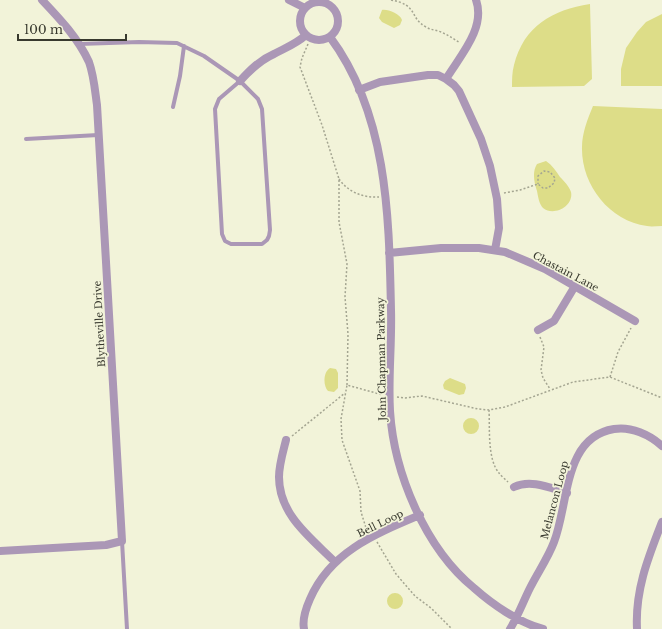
<svg xmlns="http://www.w3.org/2000/svg" width="662" height="629" font-family="'Libre Baskerville',serif">
<style>
.green{fill:#dd8}
.lines{fill:none;stroke-linecap:round;stroke-linejoin:round}
.path{stroke:#a4a591;stroke-width:1.5;stroke-dasharray:2 2;stroke-linecap:butt}
.lane{stroke:#ab97b6;stroke-width:4}
.street{stroke:#ab97b6;stroke-width:8}
.labels{text-anchor:middle;stroke-width:3.5;stroke-linejoin:round;paint-order:stroke}
.street-label{font-size:10px;fill:#38392e;stroke:#f2f3d9}
</style>
<rect width="100%" height="100%" fill="#f2f3d9"/>
<path class="green" d="M590,4L592,79L584,86L512,87C512,80 512,72 514,65C524,26 552,10 590,4Z
M382,10C388,9 400,14 402,20L400,25L394,28L382,22L379,18Z
M662,14V86H621V69L626,48L637,32L646,22Z
M593,106L662,109V226C657,226 651,227 647,226C609,221 581,184 582,147C582,133 588,118 593,106Z
M546,161C552,165 556,171 560,177C564,181 569,186 571,192C574,206 554,217 543,208C539,204 538,196 537,191C534,182 532,172 537,164Z
M330,368L336,369L338,373V388L334,392L328,391C323,386 323,372 330,368Z
M450,378L465,384L466,388L464,394L459,395L444,389L443,385L445,381Z
M463 426a8 8 0 1 1 16 0a8 8 0 1 1-16 0Z
M387 601a8 8 0 1 1 16 0a8 8 0 1 1-16 0Z"/>
<g class="lines">
<path class="path" d="M391,0C419,5 409,18 426,27C431,30 436,30 441,32C448,35 454,39 460,43
M308,44L302,58L300,67L322,125L339,179V222L347,264L345,297L348,334L347,385
M339,179C348,192 363,198 379,197
M504,193L520,190L538,184L543,188H548L554,183L555,178L550,172L544,171L538,176V184
M540,337L544,347L541,370L543,378L550,389
M610,377L618,352L631,328
M397,397L405,398L422,396L478,409L489,410L505,407L573,382L610,377L662,398
M489,410C490,427 487,459 499,473C501,476 505,479 508,482
M292,436L345,393
M367,531L361,512L360,491L342,440L341,419L347,385L383,395
M377,542L396,574L415,596L431,608L452,629"/>
<path class="lane" d="M79,44L139,42L177,43L204,56L240,81L258,99L262,109L270,230L269,236L267,240L262,244H231L225,241L222,234L215,109L219,99L240,81
M173,107L180,76L184,46
M26,139L98,135
M122,541L127,629"/>
<path class="street" d="M289,0L305,8
M300 21a19 19 0 1 1 38 0a19 19 0 1 1-38 0Z
M330,37C388,115 389,217 391,310C392,344 388,377 390,411C394,473 425,548 474,588C492,604 519,623 543,629
M446,79C460,56 486,28 476,0
M240,81C250,70 260,60 274,54C285,48 296,44 306,35
M359,90L380,82L428,75H438L446,79L454,85L459,91L481,139L490,166L497,199L499,228L495,250
M389,253L441,248H479L505,252L545,269L635,321
M538,330L554,321L575,286
M286,440C283,452 279,465 279,477C279,515 311,538 335,562
M514,487C531,479 550,488 567,493
M0,551L106,545L122,541L97,105C95,91 94,76 89,62C78,38 60,19 42,0
M304,629C302,619 306,608 310,599C330,552 375,534 420,515
M510,629C518,616 523,602 530,588C538,572 548,558 554,542C569,504 563,437 614,429C631,426 650,435 662,446
M637,629C635,590 648,558 662,522"/>
</g>
<g class="labels">
<g class="street-label">
<text transform="translate(566 271) rotate(28)" y="4">Chastain Lane</text>
<text transform="translate(99 324) rotate(-93)" y="4">Blytheville Drive</text>
<text transform="translate(381 359) rotate(-91)" y="4">John Chapman Parkway</text>
<text transform="translate(554 500) rotate(-75)" y="4">Melancon Loop</text>
<text transform="translate(380 523) rotate(-26)" y="4">Bell Loop</text>
</g>
</g>
<path d="M18 34v6h108v-6" fill="none" stroke="#38392e" stroke-width="2"/>
<text x="24" y="34" font-size="12" fill="#38392e" stroke="#f2f3d9" stroke-width="3" paint-order="stroke">100 m</text>
</svg>
